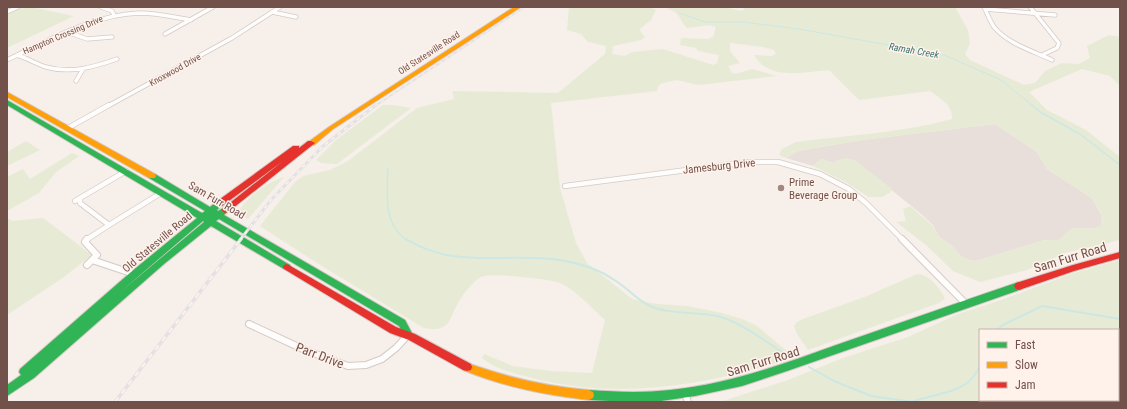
<svg xmlns="http://www.w3.org/2000/svg" width="1127" height="409" font-family="'Roboto Condensed',sans-serif">
<style>
.industrial{fill:#e8dfdb}
.green{fill:#e7ebd5}
.lines{fill:none;stroke-linecap:round;stroke-linejoin:round}
.stream-far2{stroke:#cce7e4;stroke-width:1}
.stream-far1{stroke:#cce7e4;stroke-width:1.5}
.stream{stroke:#cce7e4;stroke-width:2}
.street-far2-casing{stroke:#d4cbc7;stroke-width:5}
.street-far1-casing{stroke:#d4cbc7;stroke-width:6}
.street-casing{stroke:#d4cbc7;stroke-width:8}
.fast-casing{stroke:#d5c9c6;stroke-width:2}
.slow-casing{stroke:#d5c9c6;stroke-width:2}
.jam-casing{stroke:#d5c9c6;stroke-width:2}
.street-far2{stroke:#fefdfc;stroke-width:3.5}
.street-far1{stroke:#fefdfc;stroke-width:4.5}
.street{stroke:#fefdfc;stroke-width:6}
.fast{fill:#30b455;fill-rule:evenodd}
.slow{fill:#ff9f0a;fill-rule:evenodd}
.jam{fill:#e5322d;fill-rule:evenodd}
.rail-far2-casing{stroke:#e3e1e4;stroke-width:2}
.rail-far1-casing{stroke:#e3e1e4;stroke-width:3}
.rail-casing{stroke:#e3e1e4;stroke-width:3.5}
.rail-far2{stroke:#fef2eb;stroke-width:1;stroke-dasharray:3.5;stroke-linecap:butt}
.rail-far1{stroke:#fef2eb;stroke-width:1.5;stroke-dasharray:4;stroke-linecap:butt}
.rail{stroke:#fef2eb;stroke-width:2;stroke-dasharray:5.5;stroke-linecap:butt}
.poi-dot{fill:#a18883;stroke:#fef2eb;stroke-width:1.5}
.labels{text-anchor:middle;stroke-width:3;stroke-linejoin:round;paint-order:stroke}
.far-street-label{font-size:9px;fill:#73514b;stroke:#fef2eb}
.far-water-label{font-size:10px;font-style:italic;fill:#407875;stroke:#fef2eb}
.street-label{font-size:11px;fill:#73514b;stroke:#fef2eb}
.poi-label{font-size:11px;fill:#73514b;stroke:#fef2eb;text-anchor:start}
.near-street-label{font-size:13px;fill:#73514b;stroke:#fef2eb}
</style>
<rect width="100%" height="100%" fill="#f6efea"/>
<path class="industrial" d="M995,124L1037,152L1047,169L1092,198L1102,216L1101,226L1093,229L1075,228L1070,230L1059,240H1045L976,261L970,260L962,257L951,245L939,237L933,225L920,213L854,160L841,159L833,163L821,159L813,166L786,158L798,151L862,140Z"/>
<path class="green" d="M31,7L74,16L7,48V14L19,9Z
M569,7H650L656,10L651,20L641,28L640,31L645,37L641,40L613,46L612,54L625,56L632,52L663,49L713,65L717,63L719,55L698,51L696,48L680,45L681,38L707,39L713,37L716,27L710,25L687,28C676,15 682,14 664,7H723L742,11L746,7H955L968,30L970,43L965,54L970,60L1024,85L1035,83L1045,71L1062,63L1079,64L1090,58L1087,46L1109,35L1120,37V86L1110,76L1082,69L1029,92L1047,110L1086,130L1120,157V240L1065,253L1027,270L980,282L953,271L926,245L896,222L906,221L903,209L910,206L933,226L939,237L951,245L962,257L970,260L976,261L1045,240H1059C1064,235 1069,229 1075,228C1085,227 1092,230 1101,226L1102,215L1092,198L1047,169L1037,152L995,124L862,140L798,151L786,158L782,157L779,154L782,149L796,142C848,135 902,133 952,119C953,105 941,99 930,91L859,100L829,70C805,72 769,81 754,55L772,56L776,54L774,50L763,47L730,43V51L740,63L728,66L732,73L736,74L752,69L777,76L698,85L677,80L662,83L658,86L657,91L551,103L560,188L576,243L587,263L632,299L657,304L687,306L722,313L742,319L757,326L788,352L786,360C703,386 617,400 532,378C516,374 495,369 482,358L484,354L513,366L550,371L592,373L605,320C592,308 573,287 557,282C546,279 489,272 481,277C471,283 461,296 456,307C453,312 451,319 448,323C441,331 430,330 422,327L317,263L260,226L295,182L303,176L330,170L348,161L417,108L454,99L452,91L558,93L605,54L606,46L588,42L581,34L567,30Z
M383,105H393L411,108L337,164L321,163L316,160L336,140Z
M26,141L40,150L7,166V152Z
M72,153L79,156L55,173L39,193L7,211V177L23,169L30,179Z
M847,158L854,160L891,188V192L882,197H869L847,183L813,166L821,159L833,163L841,159Z
M284,177L248,219L238,214C242,199 270,181 284,177Z
M7,218L13,221L43,218L92,255L64,277L7,315Z
M1120,260V376L1118,377V330H980V400H1055L1056,402H720L788,380L843,358L908,337L958,314L1001,300L1071,274Z
M917,274C929,274 941,289 945,299L939,303L808,350L797,334L794,326L797,322L803,319L867,296Z"/>
<g class="lines">
<path class="stream-far2" d="M679,13L705,22H743L799,29L944,55L1001,80L1033,106"/>
<path class="stream-far1" d="M1032,105L1040,112L1080,134L1120,165
M388,168C387,193 383,225 407,240"/>
<path class="stream" d="M406,239C455,270 506,252 560,260C580,263 600,270 616,281C627,288 637,299 648,305C668,315 695,311 717,316C743,323 766,342 788,356
M997,330L1003,325L1042,306L1120,319
M809,367L834,381L871,396L913,402
M912,402C937,392 969,395 980,365"/>
<g class="street-far2-casing">
<path id="street-far2" d="M101,7L112,11L114,15
M984,7C987,13 990,21 994,27C1008,44 1033,51 1052,60
M1030,7L1059,43L1057,48L1042,55
M985,9L1055,15
M7,12L18,7
M272,12L296,17
M67,32L87,39L112,37
M165,34L213,7
M17,55C27,58 36,64 46,67C70,74 94,67 117,59
M7,60C49,40 92,15 139,13C157,13 174,17 191,20
M76,81L83,69
M108,106L232,38L280,7"/>
</g>
<g class="street-far1-casing">
<path id="street-far1" d="M68,128L109,105
M565,186L748,162H778L820,174L849,189L866,203L903,240
M80,198V203L109,225L86,240
M75,201L126,171
M109,225L161,193"/>
</g>
<g class="street-casing">
<path id="street" d="M902,239L966,304
M92,260L134,274
M87,265L97,255L85,242L87,239
M249,324L305,350L348,366L366,365L382,359L396,348L408,335
M685,394L688,402"/>
</g>
<g class="fast-casing">
<path id="fast" d="M7,100L202,213L205,211L149,178L148,176L149,174H155L210,207L216,202H222L223,204L217,210L218,211L225,207L228,208L229,210L224,215L405,320L413,335L411,338L408,339L405,338L399,326L219,219L216,221L290,265L291,267L290,269H284L211,226L164,264L34,378L7,396V385L21,375L19,372L20,369L131,272L197,218L7,105ZM203,221L204,222L119,293Z
M1019,282L1022,283L1024,286L1022,289L787,371L742,386L695,396L661,401L630,402L589,400L585,398L584,395L585,392L589,390C616,392 643,393 670,390C730,384 786,363 842,343C901,323 960,302 1019,282Z"/>
</g>
<g class="slow-casing">
<path id="slow" d="M514,7H521L333,129L314,145H311L307,143L329,127Z
M7,92L155,174L156,176L155,178H149L7,97Z
M467,363C509,378 545,386 589,390L593,392L594,395L593,398L589,400C545,395 504,387 463,370L462,367L463,364Z"/>
</g>
<g class="jam-casing">
<path id="jam" d="M308,141H311L315,143L228,212L225,213L221,210L283,161L222,206H216L215,204L216,202L293,146H299V148Z
M1120,252V258L1074,271L1019,290L1016,289L1014,286L1016,283L1073,265Z
M287,264L396,327L415,334L471,364L472,367L471,370L467,371L463,370L409,340L390,333L284,269L283,267L284,265Z"/>
</g>
<use href="#street-far2" class="street-far2"/>
<use href="#street-far1" class="street-far1"/>
<use href="#street" class="street"/>
<use href="#fast" class="fast"/>
<use href="#slow" class="slow"/>
<use href="#jam" class="jam"/>
<g class="rail-far2-casing">
<path id="rail-far2" d="M375,106L524,7"/>
</g>
<g class="rail-far1-casing">
<path id="rail-far1" d="M240,240L271,200L322,147L376,105"/>
</g>
<g class="rail-casing">
<path id="rail" d="M115,402L241,239"/>
</g>
<use href="#rail-far2" class="rail-far2"/>
<use href="#rail-far1" class="rail-far1"/>
<use href="#rail" class="rail"/>
</g>
<circle class="poi-dot" cx="781" cy="188" r="4"/>
<g class="labels">
<g class="far-street-label">
<text transform="translate(63 35) rotate(-23)" y="3">Hampton Crossing Drive</text>
<text transform="translate(429 53) rotate(-33)" y="3">Old Statesville Road</text>
<text transform="translate(175 70) rotate(-29)" y="3">Knoxwood Drive</text>
</g>
<g class="far-water-label">
<text transform="translate(914 50) rotate(10)" y="4">Ramah Creek</text>
</g>
<g class="street-label">
<text transform="translate(719 166) rotate(-6)" y="4">Jamesburg Drive</text>
<text transform="translate(217 200) rotate(30)" y="4">Sam Furr Road</text>
<text transform="translate(157 242) rotate(-40)" y="4">Old Statesville Road</text>
</g>
<g class="poi-label">
<text x="789" y="186">Prime<tspan x="789" dy="13">Beverage Group</tspan></text>
</g>
<g class="near-street-label">
<text transform="translate(1070 257) rotate(-17)" y="5">Sam Furr Road</text>
<text transform="translate(320 355) rotate(21)" y="5">Parr Drive</text>
<text transform="translate(763 361) rotate(-17)" y="5">Sam Furr Road</text>
</g>
</g>
<rect width="1127" height="409" fill="none" stroke="#73514b" stroke-width="16"/>
<rect x="979" y="329" width="140" height="72" fill="#fef2eb" stroke="#c6b2ab"/>
<rect x="987" y="342" width="20" height="6" fill="#30b455" stroke="#c6b2ab"/>
<text x="1015" y="349" font-size="12" fill="#73514b">Fast</text>
<rect x="987" y="362" width="20" height="6" fill="#ff9f0a" stroke="#c6b2ab"/>
<text x="1015" y="369" font-size="12" fill="#73514b">Slow</text>
<rect x="987" y="382" width="20" height="6" fill="#e5322d" stroke="#c6b2ab"/>
<text x="1015" y="389" font-size="12" fill="#73514b">Jam</text>
</svg>
